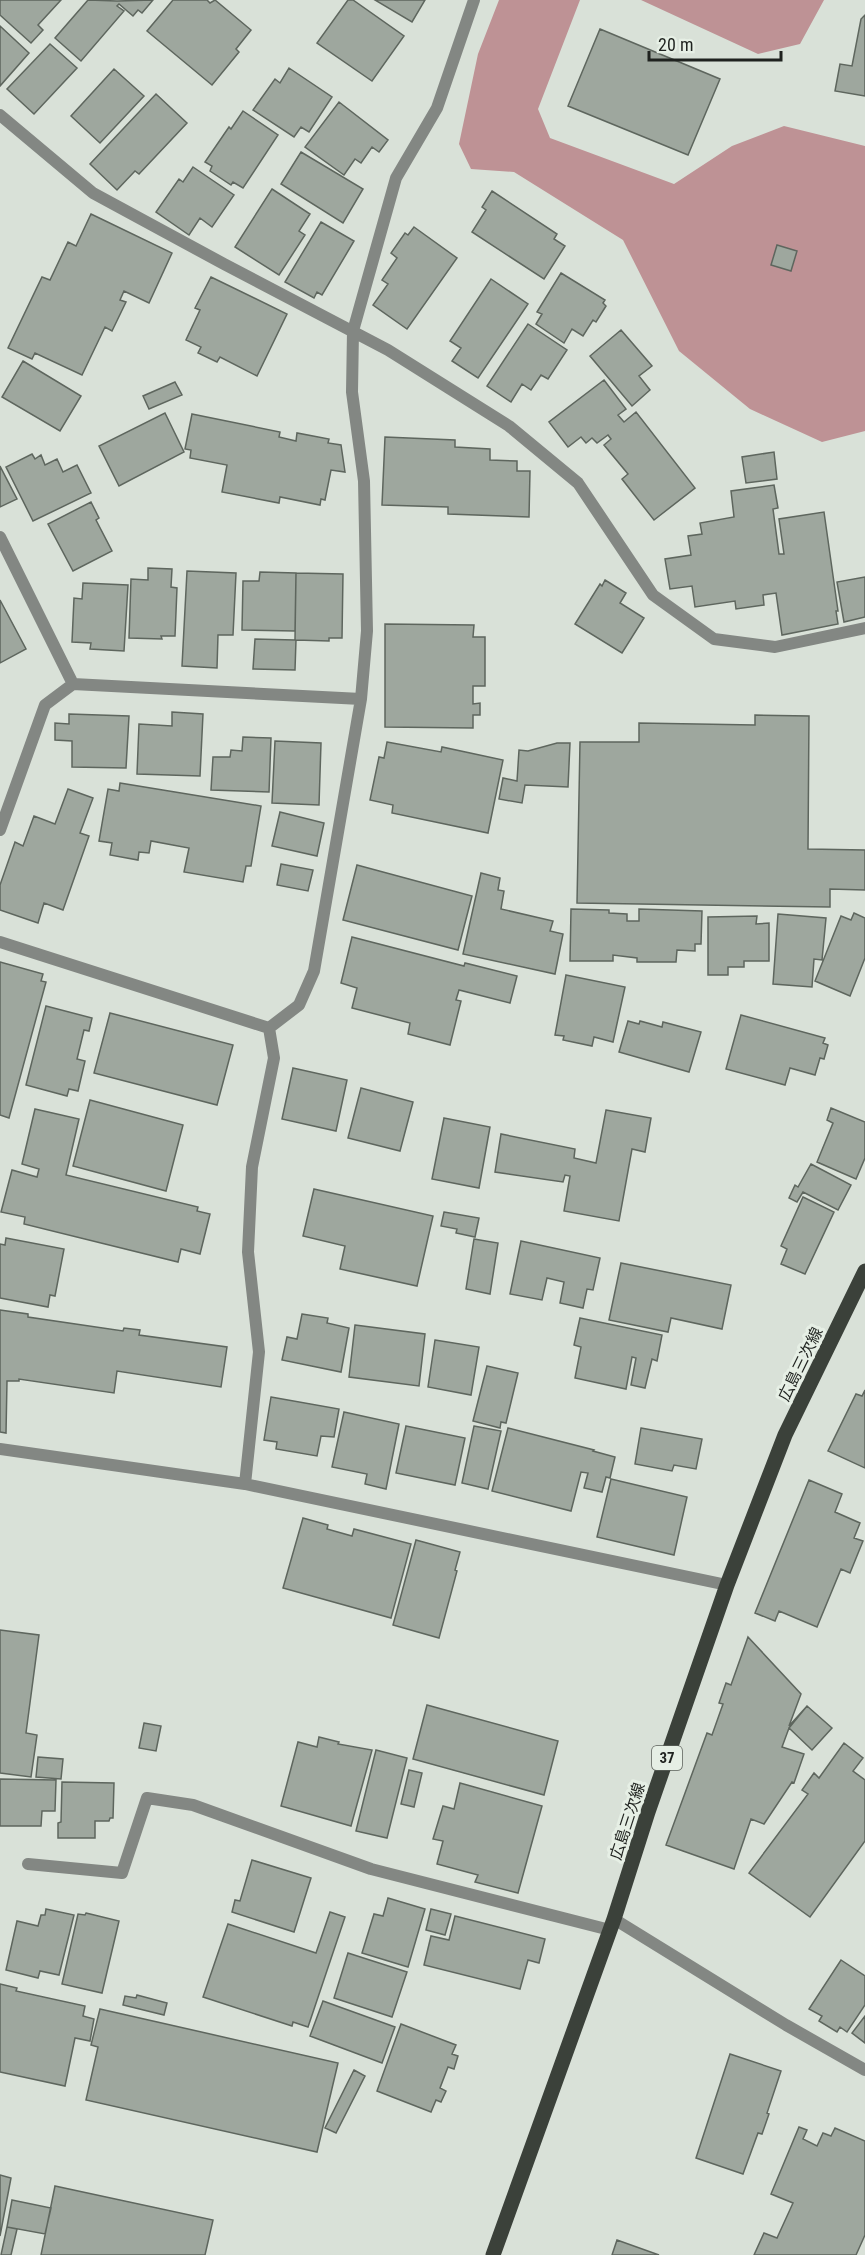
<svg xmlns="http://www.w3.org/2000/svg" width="865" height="2255" font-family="'Roboto Condensed','Noto Sans JP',sans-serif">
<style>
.forest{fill:#be9295}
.building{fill:#9ea79e;stroke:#5e665e;stroke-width:1.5}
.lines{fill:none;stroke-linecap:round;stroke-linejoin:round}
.street{stroke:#838783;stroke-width:12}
.primary{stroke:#3b413a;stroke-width:15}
.labels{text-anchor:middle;stroke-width:6;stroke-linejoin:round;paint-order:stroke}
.shield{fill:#e6efe5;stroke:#5b605a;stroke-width:1.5}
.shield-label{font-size:15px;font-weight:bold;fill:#1f221f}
.street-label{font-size:16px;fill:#1f221f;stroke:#e6efe5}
</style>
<rect width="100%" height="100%" fill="#d9e1d8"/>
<path class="forest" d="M499,0H580L538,109L550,138L674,184L732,146L784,126L865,146V431L822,442L750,409L679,351L623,240L514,172L471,169L459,144L478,54Z
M641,0H824L800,44L758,54Z"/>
<path class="building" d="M0,0H61L38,25L43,30L31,43L0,15Z
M88,0L117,1L153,0L142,13L138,10L133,16L119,4L117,6L124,11L81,61L55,38Z
M173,0H207L210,3L215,0L251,30L236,49L239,52L212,85L147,31Z
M348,0H353L404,36L372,81L317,43Z
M375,0H425L412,22Z
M865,15V96L835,91L840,64L852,66L861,19Z
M0,26L29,53L0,86Z
M600,29L720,79L688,155L568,106Z
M50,44L77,68L34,114L7,89Z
M289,68L332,97L309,132L301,127L294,137L253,110L275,79L280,83Z
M114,69L144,96L100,143L71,116Z
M156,94L187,123L139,174L135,171L117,190L90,164Z
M339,102L388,140L379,152L372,147L361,163L355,159L344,175L305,147Z
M243,111L278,135L243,188L233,182L231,185L210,171L212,166L205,162L229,127L231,129Z
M301,152L363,189L343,223L281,184Z
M193,167L234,195L212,227L200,218L189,235L156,212L179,179L183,182Z
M272,189L310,214L299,231L305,235L279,275L235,247Z
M492,191L557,234L554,239L565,246L544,279L472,232L486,210L482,207Z
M91,214L172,253L149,303L124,291L120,300L126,302L112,331L105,327L82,375L35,353L32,359L8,348L42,277L50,280L68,242L76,246Z
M321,222L354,241L322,295L317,292L314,298L285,282Z
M414,227L457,258L407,329L373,305L388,284L382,280L397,258L391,253L405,233L408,235Z
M777,245L797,251L791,271L771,265Z
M561,273L605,300L603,303L606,306L596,322L593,320L583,336L572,329L564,343L536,324L542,314L537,312Z
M211,277L287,314L257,376L220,357L217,362L198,353L201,347L186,340L200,310L195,308Z
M491,279L528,304L478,378L452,361L461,348L450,341Z
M528,324L567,350L548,379L541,375L531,390L522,384L511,402L487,386Z
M621,330L652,366L639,376L650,390L632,406L590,356Z
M23,361L81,396L60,431L2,397Z
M604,380L626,409L618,415L624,422L636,412L695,488L654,520L622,479L628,474L604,445L611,439L608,435L597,443L592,438L586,443L581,437L568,447L549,422Z
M175,382L182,395L149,409L143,396Z
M165,413L184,452L119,486L99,446Z
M192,414L280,432L279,437L296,441L297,433L329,439L328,443L341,445L345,472L331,470L325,500L321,499L320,505L280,497L279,503L222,492L227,465L190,458L191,450L185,449Z
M385,437L455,440V447L490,449V460L517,461V471H530L529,517L448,514V507L382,505Z
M774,452L777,479L746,483L742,457Z
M32,454L35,459L41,455L45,465L57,459L63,472L77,465L91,493L33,521L6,467Z
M0,466L17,499L0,507Z
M774,485L778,508L773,509L779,554H784L779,519L824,512L838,611H836L838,624L782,635L776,593L763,595L764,605L736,609L735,601L695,607L692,586L670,589L665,559L691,555L688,536L702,534L700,523L734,517L731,491Z
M91,502L99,518L96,520L112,551L73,571L48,524Z
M148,568L172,569L171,587L177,588L175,636H161L162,639L129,638L131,579L148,580Z
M187,571L236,573L233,635H218L217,668L182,666Z
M260,572L296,573L295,631L242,630L243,581H259Z
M296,573L343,574L342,638H329V641L296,640L295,670L253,669L255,639L295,640Z
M865,577V617L844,622L837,582Z
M605,580L626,593L620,603L644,618L622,653L575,624L600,584L602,586Z
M83,583L128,585L124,651L90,649L91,643L72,642L74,598L82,599Z
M0,600L26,649L0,663Z
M385,624L474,625L473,637H485V686H473V704L480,703V715H473V728L385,727Z
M172,712L203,714L200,776L137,774L139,724L172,726Z
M69,714L129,716L126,768L72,767V741L55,740V723L69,724Z
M755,715L809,716L808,849L865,850V890L830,889V907L577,903L580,742H639V723L755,725Z
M243,737L271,738L269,792L211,790L213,757H230L231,750L242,751Z
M275,741L321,743L319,805L272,803Z
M387,742L441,752L442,747L503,760L488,833L392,813L393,805L370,800L379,757L384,758Z
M557,743H570L568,787L525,785L522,803L499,799L503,778L517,781L519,750L528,751Z
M120,783L261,806L251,866H246L243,882L184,872L189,848L151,841L149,853L139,852L138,860L110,855L112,843L99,841L108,789L119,791Z
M68,789L93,798L80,833L89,836L63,910L44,903L38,923L0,910V885L15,842L23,846L34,816L55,824Z
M280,812L324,823L317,856L272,846Z
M281,864L313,870L308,891L277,885Z
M357,865L472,896L458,950L343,920Z
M481,873L500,878L498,890L504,891L501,909L553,921L550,931L563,934L555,974L463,954Z
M571,909L609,910V913L627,914V921H639V909L702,911L701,944H695V951L677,950L676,962H637V958L613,955V961H570Z
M854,913L865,918V958L850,996L815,981L841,916L851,920Z
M778,914L826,918L822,960L814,959L812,987L773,984Z
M757,916L756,924L769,923V961H744V967H728V975H708V917Z
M352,937L464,966L465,963L517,976L510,1003L459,990L456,1000L461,1001L450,1045L408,1034L410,1023L352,1008L357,988L341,983Z
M0,962L43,974L41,981L46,982L9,1118L0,1115Z
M566,975L625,987L613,1042L594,1037L592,1046L563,1040L564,1036L555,1035Z
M46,1006L92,1018L89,1031L84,1030L77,1059L85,1061L78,1091L69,1089L67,1096L26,1085Z
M110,1013L233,1045L217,1105L94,1073Z
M741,1015L825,1038L823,1043L828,1045L824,1059L820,1058L815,1075L790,1068L785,1085L726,1069Z
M628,1021L639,1024L640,1021L662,1027L663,1022L701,1032L689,1072L619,1052Z
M293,1068L347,1080L336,1131L282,1119Z
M361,1088L413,1102L400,1151L348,1138Z
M90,1100L183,1125L166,1191L73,1166Z
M831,1108L865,1122V1158L856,1179L817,1162L833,1123L827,1120Z
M35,1109L79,1119L66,1175L198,1207L197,1211L210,1214L200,1254L181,1249L178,1262L24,1224L25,1217L1,1212L12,1170L37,1177L39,1169L22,1164Z
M606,1110L651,1118L645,1152L632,1149L619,1221L564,1211L570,1176L565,1175L563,1182L495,1172L501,1134L575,1149L574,1158L596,1163Z
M444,1118L490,1127L479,1188L432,1179Z
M811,1164L851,1185L838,1210L803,1192L797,1202L789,1198L795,1185L798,1187Z
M314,1189L433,1216L417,1286L340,1269L345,1246L303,1236Z
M803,1197L834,1212L805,1274L781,1264L787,1249L781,1246Z
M444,1212L479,1218L475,1237L456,1233L457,1229L441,1226Z
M6,1238L64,1249L55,1296L50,1295L48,1307L0,1298V1244L5,1245Z
M474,1239L498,1243L490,1294L466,1289Z
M521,1241L600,1258L593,1290L587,1289L583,1308L560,1303L564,1282L547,1278L542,1300L510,1294Z
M621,1263L731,1285L722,1329L671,1318L668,1332L609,1320Z
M0,1310L28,1314V1317L123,1331L124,1328L140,1330L139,1335L227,1347L221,1387L117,1371L114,1393L19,1379V1381H7L6,1433L0,1432Z
M302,1314L328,1318L327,1323L349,1328L341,1372L282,1360L287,1337L297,1339Z
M580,1318L662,1335L657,1361L652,1359L645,1388L631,1385L636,1358L632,1357L626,1389L575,1378L581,1347L574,1345Z
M355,1325L425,1334L419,1386L349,1377Z
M435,1340L479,1347L471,1395L428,1387Z
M487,1366L518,1373L506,1423L501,1422L500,1428L473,1421Z
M865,1390V1468L828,1451L856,1394L862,1396Z
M271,1397L339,1409L334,1437L321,1436L317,1456L276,1449L277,1442L264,1440Z
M344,1412L399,1424L386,1489L365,1484L367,1474L332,1467Z
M406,1426L465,1438L455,1485L396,1473Z
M474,1426L501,1431L488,1489L462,1483Z
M508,1428L594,1450L593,1451L615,1457L610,1478L606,1477L602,1492L584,1488L588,1473L581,1472L571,1511L492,1491Z
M641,1428L702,1439L696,1469L674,1465L672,1471L635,1464Z
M611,1479L687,1497L674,1555L597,1537Z
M809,1480L842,1494L835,1512L860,1523L854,1538L863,1541L850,1573L841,1569L817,1627L779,1611L775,1621L755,1613Z
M303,1518L328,1525L327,1529L352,1536L354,1529L411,1544L391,1618L283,1588Z
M416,1540L460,1552L455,1570L457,1571L439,1638L393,1625Z
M0,1630L39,1635L26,1733L37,1735L31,1777L0,1773Z
M748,1637L801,1694L789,1726L807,1706L832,1728L812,1750L789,1728L782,1747L804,1754L794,1783L792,1782L764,1824L751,1819L734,1869L666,1845L707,1733L712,1735L723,1704L719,1703L726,1683L731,1685Z
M427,1705L558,1741L544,1795L413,1759Z
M807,1706L832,1728L812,1750L789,1728Z
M144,1723L161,1726L156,1751L139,1748Z
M319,1737L339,1742L338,1744L372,1750L351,1826L281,1806L298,1742L317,1747Z
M844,1743L863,1758L853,1771L865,1780V1841L810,1917L749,1873L808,1794L802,1790L814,1773L819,1778Z
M376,1750L407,1758L387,1838L356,1831Z
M38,1757L63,1759L61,1779L36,1777Z
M409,1770L422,1773L414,1807L401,1804Z
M0,1779L56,1780L55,1811H42L41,1826H0Z
M62,1782L114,1783L113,1818H110L109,1821H95V1838H58V1823L61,1822Z
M460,1783L542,1806L518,1893L475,1882L478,1875L437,1864L443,1841L433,1839L443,1806L454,1809Z
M252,1860L311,1878L294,1932L232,1912L235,1900L240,1901Z
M388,1898L425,1909L408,1967L362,1953L374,1914L383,1916Z
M46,1909L74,1915L59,1975L40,1971L38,1978L6,1970L17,1921L38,1926L41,1915H45Z
M431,1909L451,1914L445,1935L426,1930Z
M330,1912L345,1917L308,2027L293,2022L292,2026L203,1997L228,1924L316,1953Z
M86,1913L119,1921L102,1993L62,1984L78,1914L85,1915Z
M455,1916L545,1939L539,1963L528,1960L520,1989L424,1965L431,1936L449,1940Z
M348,1953L407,1972L392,2017L334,1998Z
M841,1960L865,1976V2005L847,2032L840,2027L837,2032L819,2021L822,2016L809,2009Z
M0,1984L17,1988L16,1991L85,2006L83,2016L94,2019L90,2041L75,2038L65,2086L0,2072Z
M137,1995L167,2003L164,2015L123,2005L125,1996L136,1998Z
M323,2001L395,2027L382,2063L310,2036Z
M100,2009L338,2063L317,2152L86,2100L98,2047L91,2045Z
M865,2016V2043L852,2033Z
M401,2024L456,2045L452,2054L458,2056L454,2069L448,2067L440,2088L446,2091L441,2102L436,2100L431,2112L377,2091Z
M730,2054L781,2071L767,2113L769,2114L762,2134L758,2133L743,2174L696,2158Z
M354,2070L365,2076L336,2133L325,2128Z
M799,2127L807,2130L803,2139L817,2146L823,2133L831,2136L835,2128L865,2141V2235L856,2255H754L764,2233L777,2238L793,2203L771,2194Z
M0,2175L11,2178L0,2236Z
M55,2186L213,2220L205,2255H41Z
M12,2200L51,2208L45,2234L7,2227Z
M7,2227L17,2229L11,2255H1Z
M617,2240L659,2255H612Z"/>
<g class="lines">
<path class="street" d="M0,115L93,193L224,264L388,350L509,426L578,483L653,595L714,639L775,647L865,628
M0,537L73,684
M0,830L45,705L73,684L361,699
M0,942L269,1028L274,1058L252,1167L248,1252L259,1352L245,1484
M269,1028L299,1005L314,971L361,699L367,631L364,481L352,392L353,331L396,178L437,108L474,0
M0,1449L245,1484L727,1585
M28,1864L122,1873L147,1798L193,1805L371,1869L610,1930
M614,1919L786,2025L865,2070"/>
<path class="primary" d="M493,2255L614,1919L648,1812L727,1585L785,1435L865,1271"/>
</g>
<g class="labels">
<rect class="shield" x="652" y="1746" width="30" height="24" rx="4.5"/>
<g class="shield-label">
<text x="667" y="1763">37</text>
</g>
<g class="street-label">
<text transform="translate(800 1364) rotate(-64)" y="6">広島三次線</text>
<text transform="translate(627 1821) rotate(-72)" y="6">広島三次線</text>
</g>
</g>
<path d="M649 51v9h132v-9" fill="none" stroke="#1f221f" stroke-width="3"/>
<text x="658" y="51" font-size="18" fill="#1f221f" stroke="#e6efe5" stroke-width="4.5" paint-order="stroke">20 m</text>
</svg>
